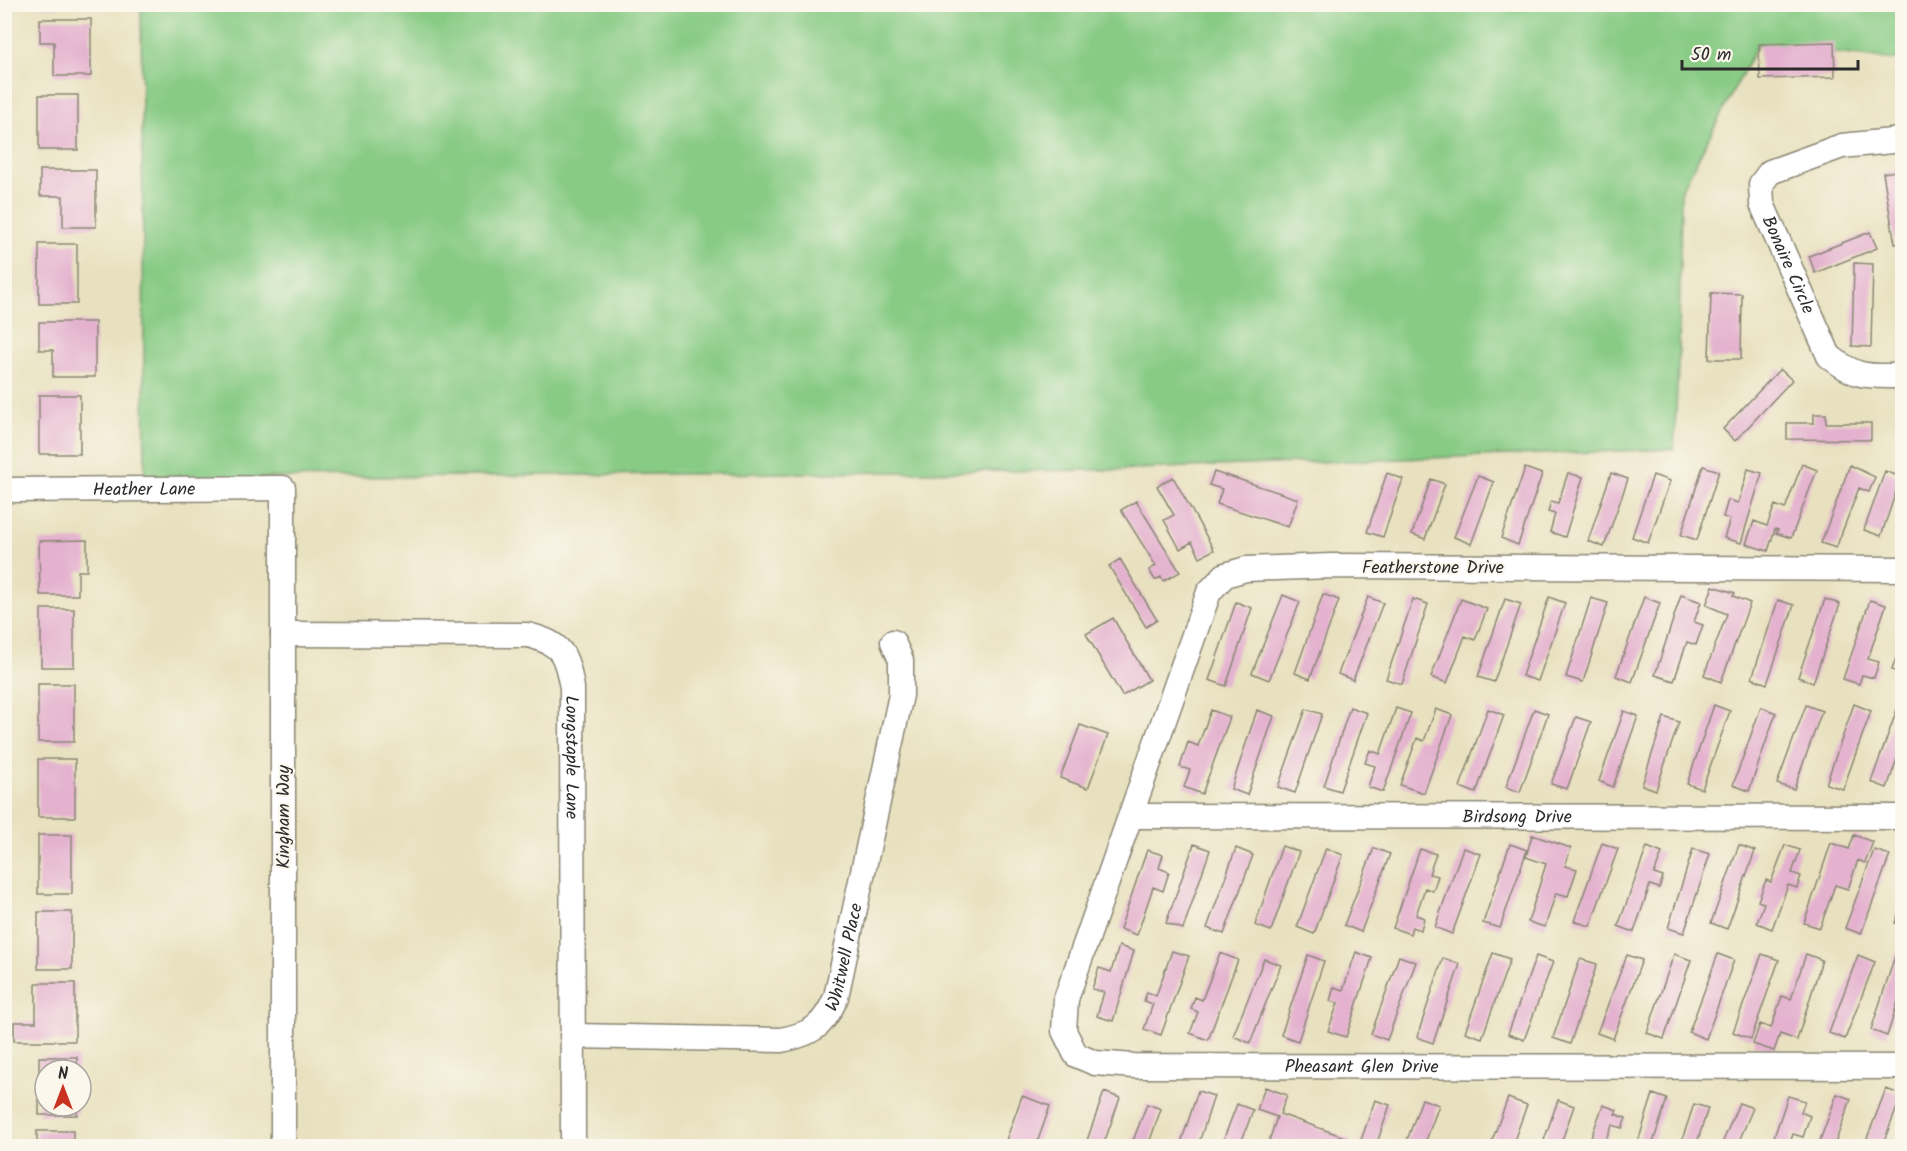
<svg xmlns="http://www.w3.org/2000/svg" width="1907" height="1151" font-family="Kalam,sans-serif">
<style>
.green{fill:#87cb84;stroke:#597b58;stroke-width:1.5}
.building{fill:#e4b2cf}
.lines{fill:none;stroke-linecap:round;stroke-linejoin:round}
.street-casing{stroke:#8a8675;stroke-width:27}
.street{stroke:#fff;stroke-width:24}
.labels{text-anchor:middle;stroke-width:4.5;stroke-linejoin:round;paint-order:stroke}
.street-label{font-size:18px;fill:#2b2b2b;stroke:#fbf7ec}
</style>
<rect width="100%" height="100%" fill="#fbf7ec"/>
<filter id="ink" filterUnits="userSpaceOnUse"><feTurbulence type="fractalNoise" baseFrequency=".0167" numOctaves="2"/><feDisplacementMap in="SourceGraphic" scale="12" xChannelSelector="R" yChannelSelector="G"/><feConvolveMatrix kernelMatrix="1 2 1 2 8 2 1 2 1" color-interpolation-filters="sRGB"/></filter>
<filter id="wash" filterUnits="userSpaceOnUse"><feTurbulence type="fractalNoise" baseFrequency=".008" numOctaves="4" result="noise"/><feDisplacementMap in="SourceGraphic" scale="24" xChannelSelector="R" yChannelSelector="G"/><feGaussianBlur stdDeviation="1.35" result="paint"/><feColorMatrix in="noise" values="0 0 0 0 0 0 0 0 0 0 0 0 0 0 0 0 0 1.4 0 .05"/><feComposite in="paint" operator="in"/></filter>
<g filter="url(#wash)">
<rect width="100%" height="100%" fill="#e8e1bf"/>
<path class="green" d="M1902,4V61L1758,44L1681,191L1679,347L1674,449L1108,470L145,479L141,5Z"/>
<g id="blocks">
<path class="building" d="M39,4H59V7H39Z
M40,19H91V76H54V42H40Z
M1834,42L1835,77L1760,79L1759,44Z
M39,95H78V150H39Z
M40,170H96V227H63V196H40Z
M1901,170L1902,180V243L1895,244L1883,173Z
M1870,232L1877,248L1815,273L1809,256Z
M39,244H77V304H39Z
M1854,263L1873,264L1871,347L1852,346Z
M1711,293L1742,294L1741,359H1709Z
M39,322H95V377H53V350H39Z
M1780,369L1792,380L1735,441L1723,429Z
M39,395H80V454H39Z
M1814,414H1826V423H1871V440L1787,439V423H1814Z
M1802,464L1817,470L1791,538L1776,533L1778,530L1775,529L1768,551L1746,544L1754,521L1767,526L1775,505L1785,509Z
M1850,465L1875,477L1869,492L1859,488L1836,548L1821,543Z
M1703,466L1719,471L1697,540L1681,535Z
M1525,468L1542,474L1518,545L1501,538Z
M1748,469L1762,473L1741,543L1724,538L1730,519L1723,517L1728,500L1738,503Z
M1885,471L1901,477L1881,536L1864,530Z
M1214,472L1226,476V475L1298,499L1288,527L1217,504L1222,489L1209,485Z
M1387,473L1403,479L1383,537L1367,532Z
M1568,473L1583,477L1565,537L1550,532L1555,514L1548,512L1551,501L1558,503Z
M1611,473L1628,479L1604,547L1588,541Z
M1653,475L1670,481L1648,543L1632,537Z
M1478,476L1494,482L1471,544L1454,537Z
M1173,477L1214,550L1200,557L1192,542L1180,549L1164,520L1174,515L1157,486Z
M1431,479L1445,484L1425,539L1412,534Z
M1136,501L1180,572L1164,581L1161,577L1155,580L1149,570L1156,566L1121,510Z
M87,540V571H78V595H40L39,541Z
M1120,559L1157,620L1146,627L1109,566Z
M1713,586L1735,593L1733,596L1750,603L1721,682L1704,675L1727,614L1706,605Z
M1323,594L1339,600L1310,679L1295,673Z
M1283,595L1300,602L1269,680L1252,673Z
M1681,595L1701,602L1694,622L1703,625L1696,645L1687,642L1674,681L1655,675Z
M1368,597L1383,603L1353,680L1338,674Z
M1549,597L1565,603L1538,681L1522,676Z
M1644,597L1660,603L1632,682L1616,676Z
M1591,598L1608,603L1583,682L1566,677Z
M1413,599L1428,604L1402,684L1386,679Z
M1461,599L1487,609L1475,640L1465,636L1447,683L1431,677Z
M1505,599L1521,604L1494,682L1478,677Z
M1825,599L1840,604L1813,683L1798,677Z
M1778,600L1794,605L1767,684L1752,678Z
M1870,600L1886,605L1868,659L1879,662L1874,678L1862,675L1859,684L1843,679Z
M1236,602L1252,608L1226,686L1209,680Z
M41,609H74V667H41Z
M1113,618L1149,680L1122,696L1086,634Z
M1902,639V674L1892,670Z
M38,684H74V742H38Z
M1854,704L1871,711L1843,789L1826,784Z
M1899,704L1902,705V744L1887,788L1871,782Z
M1714,705L1730,711L1702,789L1687,784Z
M1806,705L1822,711L1794,789L1777,784Z
M1350,707L1367,713L1340,791L1324,786Z
M1761,707L1776,713L1749,791L1733,785Z
M1396,708L1411,713L1383,792L1368,787L1375,766L1365,763L1370,750L1380,754Z
M1306,709L1322,714L1295,793L1278,787Z
M1436,709L1452,715L1424,793L1400,785L1417,738L1424,741Z
M1488,709L1504,715L1476,793L1460,787Z
M1534,709L1548,714L1520,792L1506,787Z
M1211,710L1230,717L1202,794L1184,787L1190,770L1180,767L1188,742L1198,746Z
M1257,710L1274,716L1247,795L1231,789Z
M1624,711L1638,716L1613,787L1599,781Z
M1576,717L1591,722L1567,789L1551,784Z
M1664,717L1679,722L1656,790L1642,785Z
M1080,725L1108,735L1088,788L1060,778Z
M38,759H75V817H38Z
M38,835H72V894H38Z
M1532,835L1571,848L1565,866L1577,869L1568,896L1556,893L1545,927L1528,922L1546,864L1526,857Z
M1854,835L1873,842L1865,863L1858,860L1848,889L1835,885L1820,928L1804,923L1831,843L1849,849Z
M1602,843L1618,849L1590,926L1574,921Z
M1194,844L1210,850L1183,929L1166,923Z
M1510,844L1527,850L1500,928L1483,923Z
M1739,845L1755,851L1727,929L1711,923Z
M1785,845L1800,850L1792,873L1801,876L1797,888L1788,885L1772,929L1757,923L1764,903L1758,901L1766,880L1771,882Z
M1282,846L1299,852L1271,931L1255,925Z
M1647,847L1662,853L1654,874L1663,877L1659,888L1650,885L1634,932L1618,926Z
M1236,848L1253,855L1224,934L1207,928Z
M1326,848L1343,855L1314,934L1297,927Z
M1374,848L1390,854L1361,932L1344,925Z
M1463,848L1481,854L1452,934L1435,927Z
M1420,849L1436,854L1429,874L1438,876L1433,891L1425,888L1416,915L1424,918L1421,930L1412,927L1410,934L1393,928Z
M1693,849L1710,854L1684,933L1668,928Z
M1147,850L1163,855L1159,868L1169,872L1163,891L1153,887L1137,935L1120,929Z
M1874,850L1890,855L1861,934L1845,928Z
M1902,904V925L1895,923Z
M38,912H72V969H38Z
M1119,946L1134,951L1113,1021L1097,1016L1104,992L1092,989L1099,968L1111,972Z
M1172,951L1189,956L1161,1035L1144,1029L1153,1004L1144,1001L1147,992L1156,996Z
M1356,952L1372,958L1346,1037L1328,1031L1338,1003L1330,1001L1334,987L1343,990Z
M1220,953L1238,960L1208,1040L1190,1033L1198,1012L1191,1009L1195,997L1202,1000Z
M1493,953L1510,959L1482,1038L1465,1032Z
M1896,953L1902,955V989L1887,1036L1871,1030Z
M1674,954L1691,960L1664,1039L1647,1033Z
M1718,954L1734,960L1706,1039L1689,1032Z
M1762,954L1779,960L1751,1039L1733,1032Z
M1806,954L1822,960L1797,1040L1780,1034L1774,1051L1753,1044L1760,1024L1771,1028L1782,996L1791,999Z
M1308,955L1324,961L1298,1041L1281,1035Z
M1627,955L1642,960L1613,1039L1597,1033Z
M1858,955L1875,962L1845,1039L1829,1033Z
M1399,956L1416,962L1387,1040L1371,1034Z
M1536,956L1553,962L1524,1040L1508,1034Z
M1443,958L1460,964L1433,1043L1417,1037Z
M1264,959L1281,965L1250,1043L1233,1036Z
M1580,959L1597,964L1570,1044L1553,1038Z
M36,983H75V1041H14V1022H36Z
M39,1057H77V1070H45V1106H77V1115H39Z
M1265,1087L1287,1095L1280,1114L1350,1139L1347,1146H1283L1269,1141L1277,1117L1257,1110Z
M1886,1089L1902,1095L1882,1146H1864Z
M1198,1091L1214,1096L1198,1146H1180Z
M1104,1092L1120,1098L1103,1146H1085Z
M1653,1094L1667,1099L1652,1146H1631L1633,1141L1638,1142Z
M1837,1094L1851,1099L1834,1146H1818Z
M1022,1096L1050,1106L1036,1146H1004Z
M1788,1096L1805,1101L1801,1112L1810,1116L1803,1137L1793,1134L1789,1146H1771Z
M1508,1098L1527,1105L1512,1146H1490Z
M1422,1099L1439,1105L1424,1146H1405Z
M1375,1100L1390,1105L1376,1146H1359Z
M1558,1100L1574,1106L1560,1146H1542Z
M1739,1103L1753,1108L1737,1146H1721Z
M1147,1104L1161,1109L1148,1146H1131Z
M1237,1104L1253,1110L1240,1146H1221Z
M1694,1104L1708,1108L1696,1146H1680Z
M1603,1105L1617,1110L1615,1114L1626,1118L1622,1128L1612,1125L1603,1146H1588Z
M37,1131H73V1146H37Z"/>
</g>
</g>
<g filter="url(#ink)">
<use href="#blocks" fill-opacity="0" stroke="#8a8675" stroke-width="1.5"/>
<g class="lines">
<g class="street-casing">
<g id="street">
<path id="s1" d="M1902,140L1842,146L1770,172L1761,184L1762,204L1829,356C1858,379 1867,376 1902,376"/>
<path id="s2" d="M4,490L283,488V1146"/>
<path id="s3" d="M1902,569L1332,566L1246,569L1225,575L1209,592L1066,999L1064,1031L1076,1055L1095,1063L1134,1066L1902,1067"/>
<path id="s4" d="M283,634L528,635C563,644 566,654 572,688L573,1146"/>
<path id="s5" d="M1131,816L1902,817"/>
<path id="s6" d="M572,1036L781,1040C812,1034 824,1026 836,997L901,695V660L893,642"/>
</g>
</g>
<use href="#street" class="street"/>
</g>
</g>
<g class="labels">
<g class="street-label">
<text dy="6" stroke="none"><textPath href="#s1" startOffset="238">Bonaire Circle</textPath></text>
<text dy="6" stroke="none"><textPath href="#s2" startOffset="140">Heather Lane</textPath></text>
<text x="1433" y="573">Featherstone Drive</text>
<text dy="6" stroke="none"><textPath href="#s4" startOffset="390">Longstaple Lane</textPath></text>
<text dy="6" stroke="none"><textPath href="#s5" startOffset="386">Birdsong Drive</textPath></text>
<text transform="translate(283 817) rotate(-90)" y="6">Kingham Way</text>
<text dy="6" stroke="none"><textPath href="#s6" startOffset="324">Whitwell Place</textPath></text>
<text dy="6" stroke="none"><textPath href="#s3" startOffset="1479">Pheasant Glen Drive</textPath></text>
</g>
</g>
<rect width="1907" height="1151" fill="none" stroke="#fbf7ec" stroke-width="24"/>
<g transform="translate(63 1088)"><circle r="28" fill="#fbf7ec" stroke="#a8a59f" stroke-width="1.5"/>
<path d="M0-4.5L10 22L0 15L-10 22Z" fill="#c8321e"/>
<text y="-9" font-size="16" font-weight="bold" text-anchor="middle" fill="#2b2b2b">N</text>
</g>
<path d="M1682 60v9h176v-9" fill="none" stroke="#2b2b2b" stroke-width="3"/>
<text x="1691" y="60" font-size="18" fill="#2b2b2b" stroke="#fbf7ec" stroke-width="4.5" paint-order="stroke">50 m</text>
</svg>
